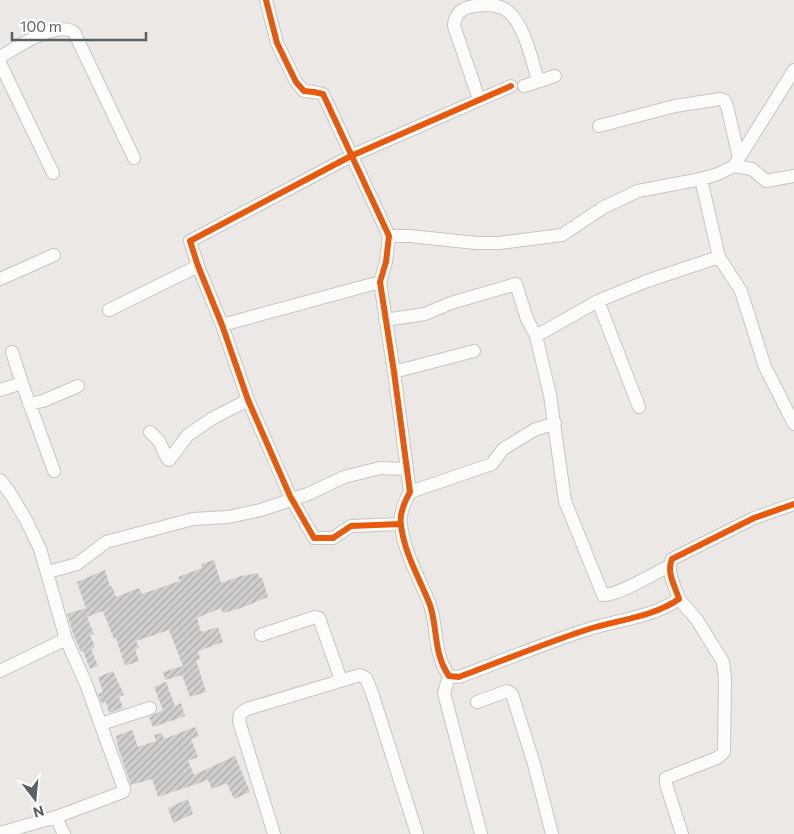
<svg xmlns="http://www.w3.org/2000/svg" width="794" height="834" font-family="Commissioner,sans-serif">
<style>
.building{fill:url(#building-hatch)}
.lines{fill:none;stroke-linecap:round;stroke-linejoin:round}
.minor-casing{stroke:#c7c6c6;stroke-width:14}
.minor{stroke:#fcfcfb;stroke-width:12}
.cycleway-casing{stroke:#fff;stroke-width:9}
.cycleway{stroke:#e8590c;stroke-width:6}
</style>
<defs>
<pattern id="building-hatch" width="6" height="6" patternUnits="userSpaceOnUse" patternTransform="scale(1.25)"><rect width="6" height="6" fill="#d1cfce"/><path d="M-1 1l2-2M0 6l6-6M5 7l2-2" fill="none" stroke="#adabab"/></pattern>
</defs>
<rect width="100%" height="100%" fill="#ebe8e5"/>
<path class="building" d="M214,560L221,583L244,575V576L257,573L260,578H262L268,597L241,608L223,613L221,608L197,618L201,632L218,627L223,642L198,651L200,659L196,660L206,692L190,697L182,675L165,680L163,672L183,666L169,630L136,641L139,648L135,649L139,661L125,666L116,638L114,639L103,611L87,617L94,634L90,635L95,647L91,649L98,666L90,669L83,651L81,652L74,636L67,614L86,608L77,582L105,570L110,587L112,586L116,597L139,588L142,594L180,581L178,577L202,568L201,564Z
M113,671L124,695L119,697L123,708L109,713L106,702L102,704L98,694L103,692L98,677Z
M166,682L175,706L181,703L185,716L153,727L149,717L163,710L154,687Z
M195,727L199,736L191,739L198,757L188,761L194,775L235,756L250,792L234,799L227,783L212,789L208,780L158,797L152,779L131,785L118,747L116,736L132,730L138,747L156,741L154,735L162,733L164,739Z
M188,799L193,814L173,823L168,808Z"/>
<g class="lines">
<g class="minor-casing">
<path id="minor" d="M266,0L277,43L296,82L304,91L314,92L323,94L389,236L386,262L380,282L394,372L410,492C405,501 399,515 401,525C404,553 420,579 430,605C438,629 433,653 449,676L459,677C502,661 545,643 589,629C618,620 653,617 679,599C675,586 666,572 672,559L754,518L794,504
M0,57C17,47 56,21 74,32L134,158
M0,63L53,173
M524,86L555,76
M479,99L454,26C454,17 460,9 469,7C479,5 491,4 500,7C523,14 532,61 538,81
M599,126L675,106L720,99L724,100L727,106L739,158
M734,166L752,169L766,181L794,176
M701,179L719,257L741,291L765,367L794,424
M389,236H410L476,243H499L562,235L604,207L638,191L701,179L718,174L734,166L794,70
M0,279L54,255
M598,301L639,407
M109,310L198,266
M385,320L425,314L451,303L516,284L527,319L536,336L550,395L565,501L603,595C617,596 655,573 669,566
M222,325L380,282
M536,336L598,301L647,281L719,257
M12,352L22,383L54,471
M394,372L474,351
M0,390L22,383
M29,404L43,401L78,386
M150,432L159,441L167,458L169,460L188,435L213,418L248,400
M0,480L10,493L26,520L40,549L66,639L86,684L124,789L123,792L56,817L64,834
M410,492L492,464L503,449L534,430L555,423
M400,524L351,526L333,538H314L290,496L248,400L222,325L198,266L190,241L351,156L511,86
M48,572L77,564L106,542L193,519L228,517L261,510L308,494L344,477L380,468L406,469
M679,599L697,620L723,662L725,678L724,752L717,758L666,778V784L682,834
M261,635L315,617L319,618L341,680
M0,671L66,639
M449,676L444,693L481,834
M477,702L507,691L512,694L534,764L552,834
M101,724L150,708
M0,833L56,817
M274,834L239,721L240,714L247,709L360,675L366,678L373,696L417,834"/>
</g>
<use href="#minor" class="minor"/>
<g class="cycleway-casing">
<path id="cycleway" d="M266,0L277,43L296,82L304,91L314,92L323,94L389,236L386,262L380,282L394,372L410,492C405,501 399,515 401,525C404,553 420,579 430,605C438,629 433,653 449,676L459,677C502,661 545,643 589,629C618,620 653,617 679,599C675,586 666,572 672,559L754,518L794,504
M400,524L351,526L333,538H314L290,496L248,400L222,325L198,266L190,241L351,156L511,86"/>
</g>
<use href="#cycleway" class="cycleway"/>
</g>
<g transform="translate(35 799) rotate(164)" stroke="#ffffff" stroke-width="4" paint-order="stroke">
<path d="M0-4L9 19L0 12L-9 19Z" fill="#5b6063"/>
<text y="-8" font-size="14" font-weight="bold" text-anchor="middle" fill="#5b6063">N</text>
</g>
<path d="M12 32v8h134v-8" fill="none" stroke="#5b6063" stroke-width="2.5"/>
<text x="20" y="32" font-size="15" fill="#5b6063" stroke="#ffffff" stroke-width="4" paint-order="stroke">100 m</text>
</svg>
